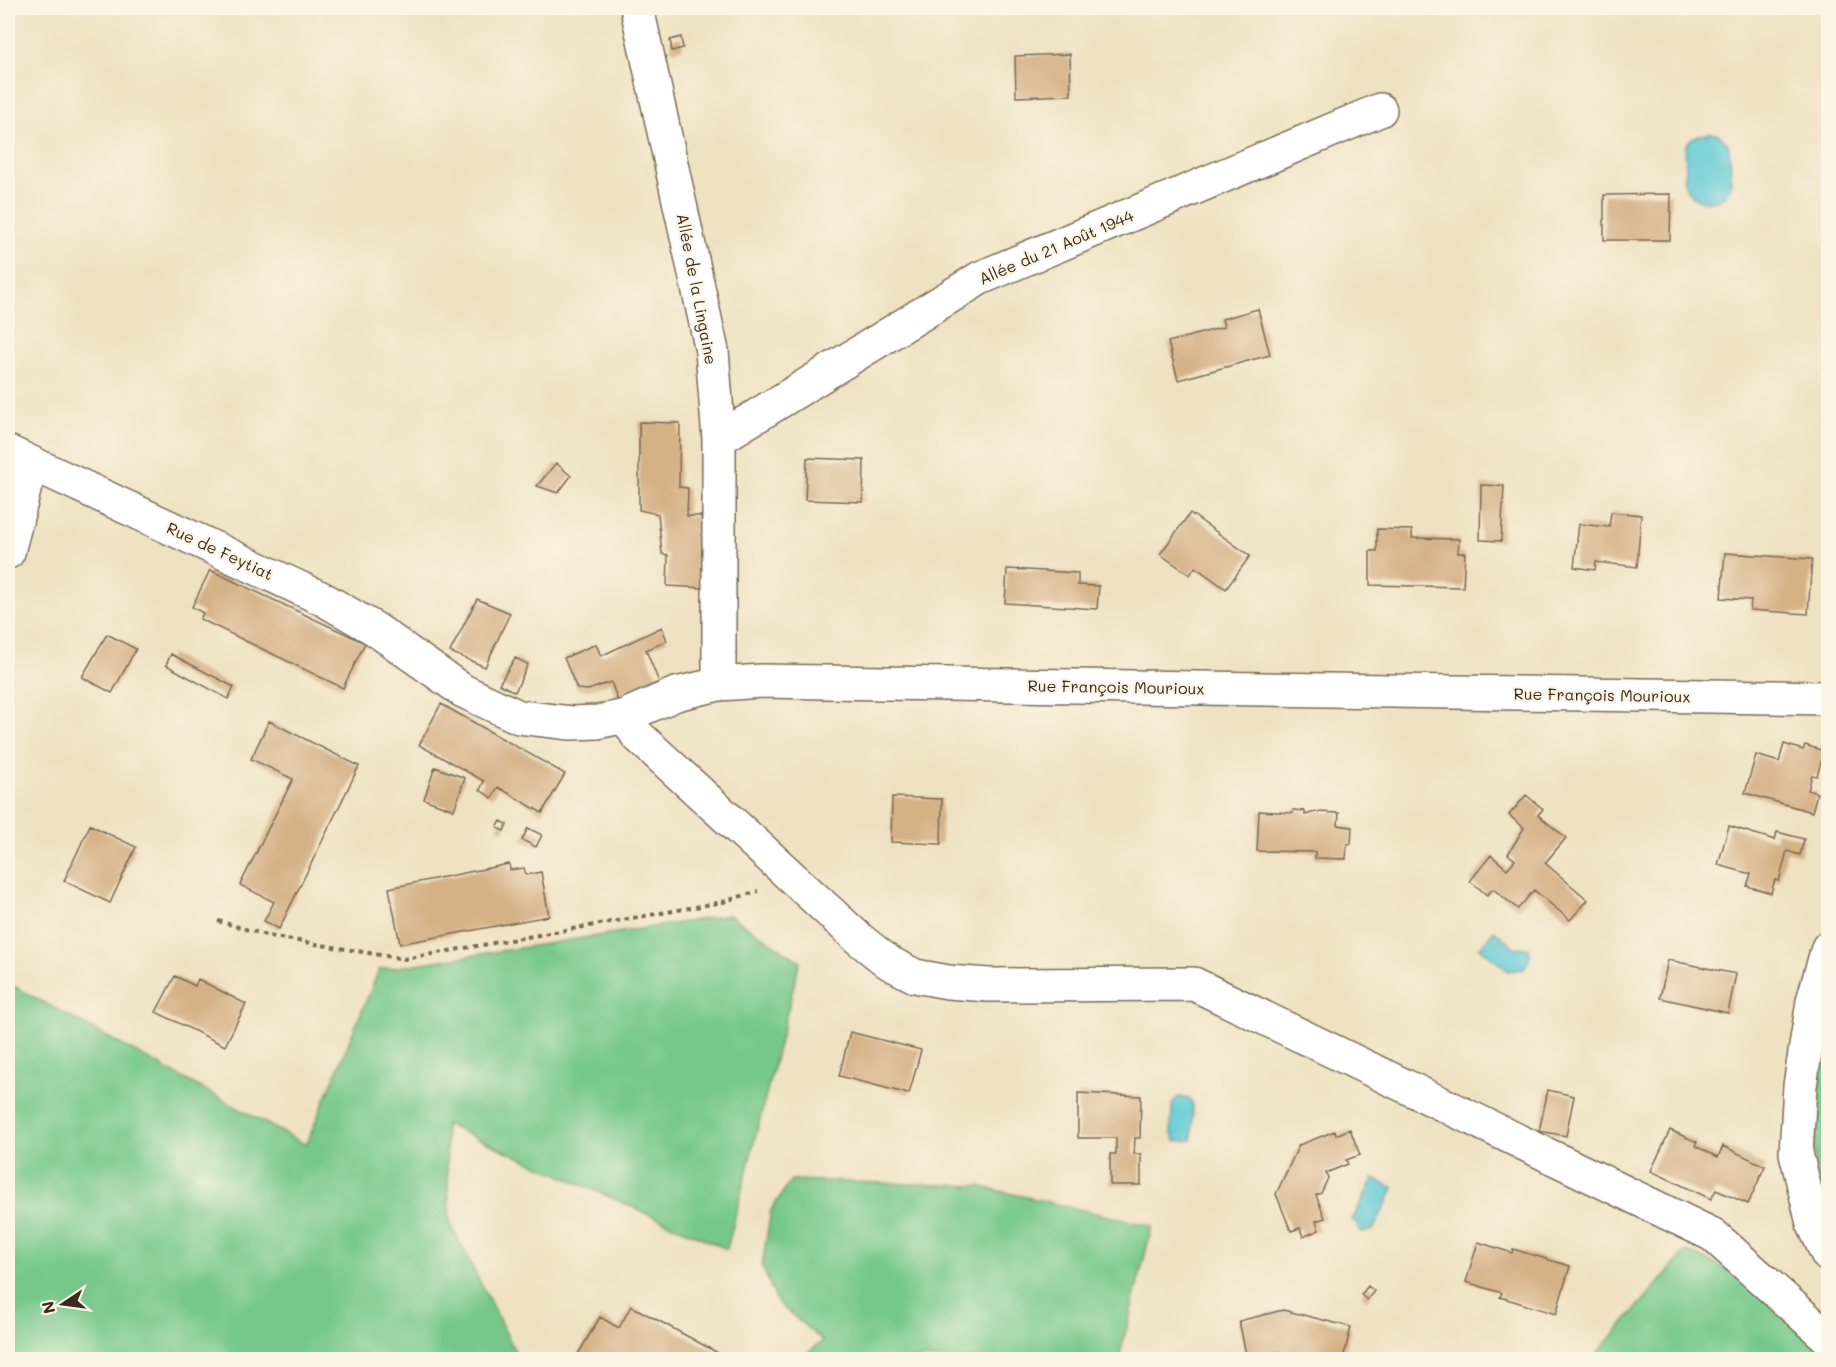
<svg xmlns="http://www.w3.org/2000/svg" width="1836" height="1367" font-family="Mali,sans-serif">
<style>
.green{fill:#75c88a;stroke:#587954;stroke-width:1.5}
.water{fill:#5dc9d5;stroke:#4c7a7a;stroke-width:1.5}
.building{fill:#d5b186}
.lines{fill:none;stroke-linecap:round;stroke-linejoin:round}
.minor-casing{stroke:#7a6a57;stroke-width:36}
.path{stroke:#7a6a57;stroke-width:4;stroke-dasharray:4.5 4.5;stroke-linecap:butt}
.minor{stroke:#fff;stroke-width:33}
.labels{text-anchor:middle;stroke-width:4.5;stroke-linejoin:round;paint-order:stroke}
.street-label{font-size:16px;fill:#3b2a1e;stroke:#fcf5e5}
</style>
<rect width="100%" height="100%" fill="#fcf5e5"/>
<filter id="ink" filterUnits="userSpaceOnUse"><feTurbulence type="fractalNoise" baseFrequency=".0167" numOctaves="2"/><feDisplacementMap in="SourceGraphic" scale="12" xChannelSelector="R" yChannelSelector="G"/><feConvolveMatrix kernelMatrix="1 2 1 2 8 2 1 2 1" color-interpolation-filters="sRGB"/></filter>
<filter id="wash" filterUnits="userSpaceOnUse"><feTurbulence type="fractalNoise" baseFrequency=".008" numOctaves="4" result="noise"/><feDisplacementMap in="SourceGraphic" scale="24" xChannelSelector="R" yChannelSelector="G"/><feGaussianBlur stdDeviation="1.35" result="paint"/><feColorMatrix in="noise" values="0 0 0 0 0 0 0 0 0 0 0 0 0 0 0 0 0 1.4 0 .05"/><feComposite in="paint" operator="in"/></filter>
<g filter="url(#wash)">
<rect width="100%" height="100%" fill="#efe2c2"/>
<path class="green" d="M729,915L800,961L727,1249L445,1124L450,1223L519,1359H8V983L306,1145L379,970Z
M1828,1045V1359L1592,1360L1686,1251L1828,1314L1814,1147L1821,1058Z
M791,1180L978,1186L1152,1226L1119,1359H799L823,1341L777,1302L762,1266L771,1210Z"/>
<path class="water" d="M1710,133L1719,135L1728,144C1730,153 1733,183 1729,190C1719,207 1691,205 1685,185C1683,179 1686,174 1686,167C1685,142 1682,140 1710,133Z
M1494,930L1514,947L1529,948L1530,956L1524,969L1508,971L1480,948Z
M1179,1097L1190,1099L1193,1105L1192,1140L1175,1141L1171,1131L1172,1103Z
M1373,1179L1394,1188L1373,1230L1360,1232L1356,1222L1352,1220Z"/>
<g id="blocks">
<path class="building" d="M681,37L683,48L672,51L670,40Z
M1070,54L1071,95L1016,97L1015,56Z
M1671,194L1670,240H1604V195Z
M1258,309L1270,355L1178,380L1168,342L1224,327L1222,319Z
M639,422L680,423L679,487L688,488L687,516H701L706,554L704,588L667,586L668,555L662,554L658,514L639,510Z
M807,458L864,460L863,502L805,500Z
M556,463L571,476L558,493L537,486Z
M1481,485L1504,486L1501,541L1480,540Z
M1611,512L1641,515L1637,567L1596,562L1595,570L1574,567L1579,524L1609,527Z
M1190,513L1250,556L1226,589L1195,567L1190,575L1160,554Z
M1377,529L1412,530V538L1459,539L1458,553H1465L1463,587L1370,585V551H1377Z
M1725,553L1812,559L1808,614L1750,610L1751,600L1721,598Z
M1007,569L1078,573V585L1099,586L1097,609L1005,603Z
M210,570L365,643L343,688L200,619L203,613L192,607Z
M477,599L510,613L485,667L450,652Z
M662,627L667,641L646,650L659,682L618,701L611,682L588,690L577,689L564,658L596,644L601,656Z
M107,634L136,649L112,693L82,677Z
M171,654L234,687L228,699L166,665Z
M515,658L528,664L515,692L499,684Z
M441,704L565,774L542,813L498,787L492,798L480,790L484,781L419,745Z
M269,721L359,766L279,929L264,921L274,902L240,885L293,779L251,759Z
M1784,744L1803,750L1805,745L1824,751L1817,776L1812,775L1808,790L1817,793L1812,812L1745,793L1756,755L1779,762Z
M435,767L465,778L454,810L424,799Z
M1526,795L1543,809L1538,815L1566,838L1545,863L1588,900L1570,920L1534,890L1518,909L1493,889L1487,895L1470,881L1491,855L1507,869L1515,860L1508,854L1524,828L1509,815Z
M892,797L942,799L941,844L891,842Z
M1293,810L1305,811V815L1315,812L1339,813L1338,825L1352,827L1351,844H1347L1346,859L1315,858V852L1257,851L1259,811L1293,813Z
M501,821L507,824L504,831L497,828Z
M90,825L136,847L110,903L64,881Z
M1729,826L1775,840L1777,832L1804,839L1800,855L1787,851L1779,881L1775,880L1771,893L1747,886L1751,874L1718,865Z
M528,828L542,835L536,847L522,840Z
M509,864L510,870L524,868L526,875L541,872L549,916L400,944L389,888Z
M1668,960L1736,974L1728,1013L1660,998Z
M175,976L195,986L198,979L246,1004L225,1046L156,1012Z
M850,1032L921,1050L909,1094L839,1076Z
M1548,1090L1574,1096L1566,1136L1539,1131Z
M1078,1093L1141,1096L1140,1138H1135L1134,1154H1141V1185H1110V1154H1116V1138H1078Z
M1350,1129L1360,1155L1346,1160L1348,1164L1326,1173L1328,1178L1321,1193L1316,1195L1325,1218L1316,1221L1319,1230L1303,1237L1300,1228L1291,1231L1276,1194L1299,1145L1335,1131L1336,1135Z
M1670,1130L1697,1142L1695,1146L1718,1157L1723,1146L1765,1166L1748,1204L1716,1190L1711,1199L1651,1171Z
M1478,1242L1512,1253L1513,1249L1570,1266L1556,1314L1500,1297L1502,1293L1466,1282Z
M1368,1286L1374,1291L1367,1300L1361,1295Z
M631,1306L663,1323L729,1359H587L578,1354L600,1317L619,1328Z
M1283,1310L1351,1327L1343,1359H1278L1280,1352L1247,1359L1239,1321Z"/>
</g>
</g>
<g filter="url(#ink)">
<use href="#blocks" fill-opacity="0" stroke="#7a6a57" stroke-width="1.5"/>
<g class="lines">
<g class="minor-casing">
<path id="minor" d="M637,8L712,351L719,439V684
M719,439L980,278L1380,110
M8,452L323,599L375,629L463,691L519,717L571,723L598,722L625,716L676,694L719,684L762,681L1828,698
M8,552L31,463
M625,716L637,735L858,938L888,962L915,976L948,982L988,985L1194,984L1713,1235L1828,1338
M1828,948L1813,1001L1800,1086L1796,1153L1813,1223L1828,1255"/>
</g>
<path class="path" d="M218,921L269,936L404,959L723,902L758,891"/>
<use href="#minor" class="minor"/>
</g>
</g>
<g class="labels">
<g class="street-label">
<text transform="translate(1056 247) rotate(-23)" y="6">Allée du 21 Août 1944</text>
<text transform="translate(697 289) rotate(79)" y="6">Allée de la Lingaine</text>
<text transform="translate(220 551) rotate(25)" y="6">Rue de Feytiat</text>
<text transform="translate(1116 687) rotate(1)" y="6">Rue François Mourioux</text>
<text transform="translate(1602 695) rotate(1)" y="6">Rue François Mourioux</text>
</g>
</g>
<rect width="1836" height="1367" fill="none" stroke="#fcf5e5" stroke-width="30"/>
<g transform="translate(63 1304) rotate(257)" stroke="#fcf5e5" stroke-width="4.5" paint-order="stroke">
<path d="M0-4.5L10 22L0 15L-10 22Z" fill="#3b2a1e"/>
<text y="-9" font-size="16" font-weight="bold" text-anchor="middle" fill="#3b2a1e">N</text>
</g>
</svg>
